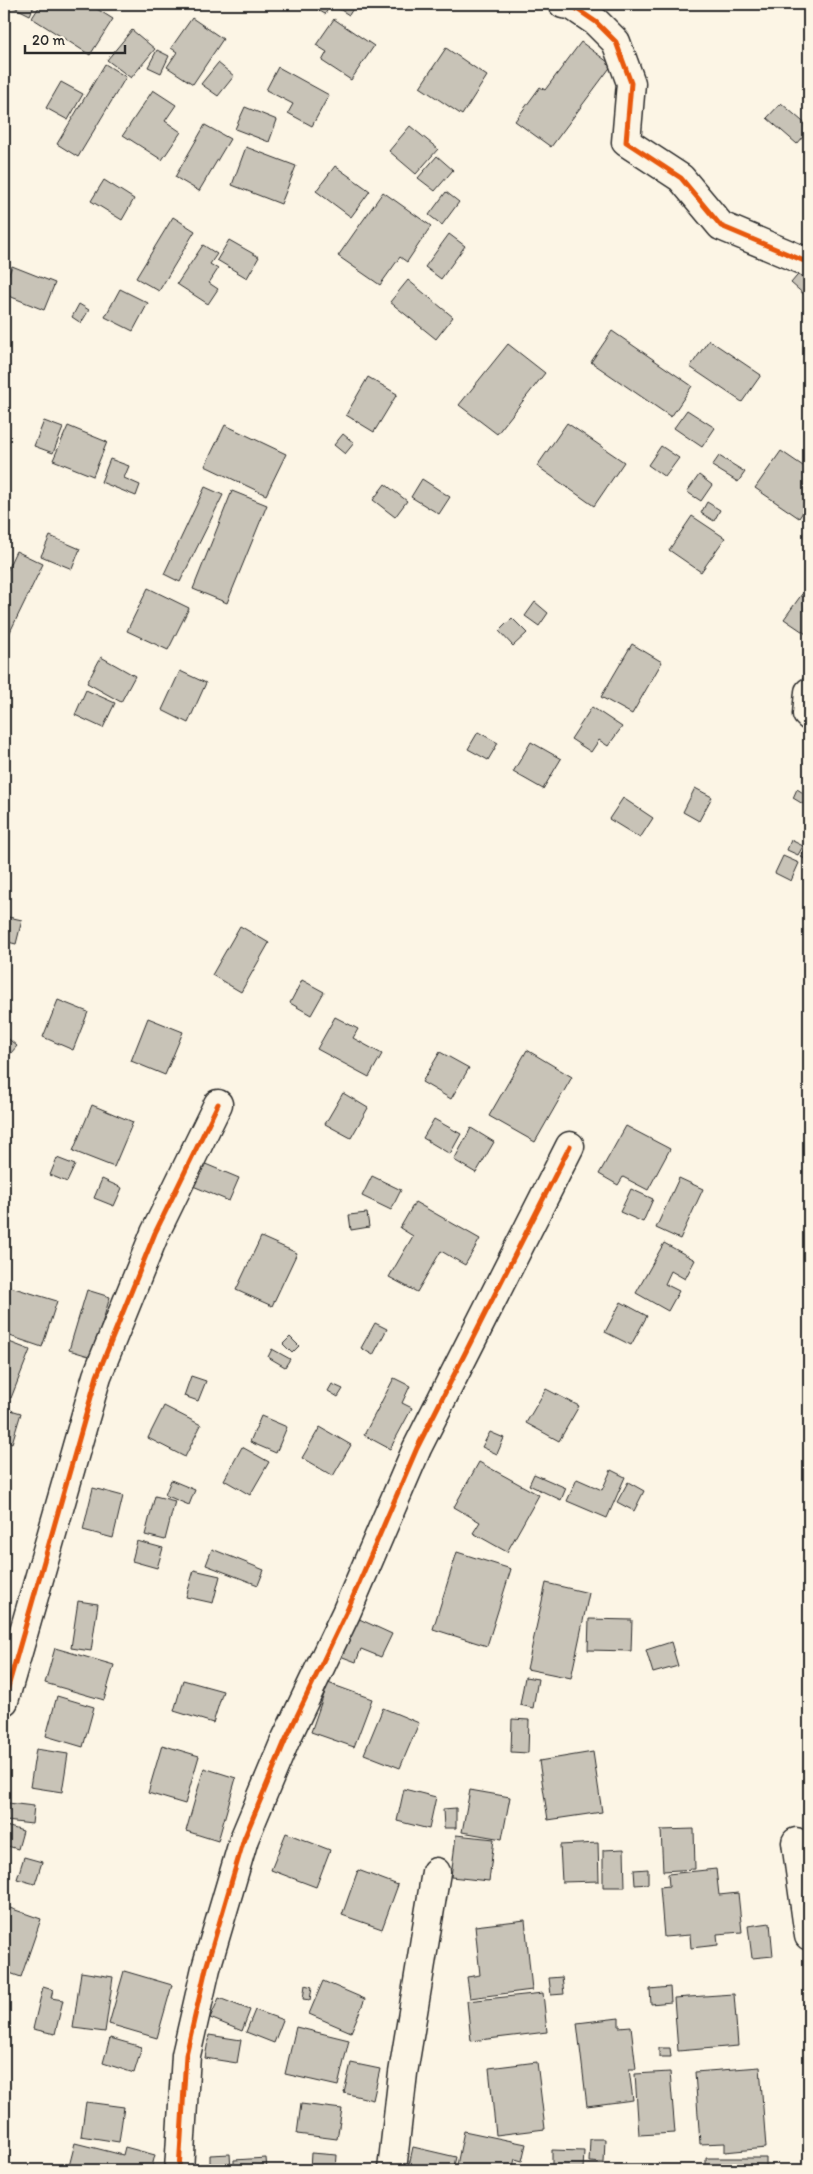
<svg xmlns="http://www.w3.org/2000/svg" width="813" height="2174" font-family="Itim,sans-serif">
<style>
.building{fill:#c8c3b7;stroke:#2b2b2b}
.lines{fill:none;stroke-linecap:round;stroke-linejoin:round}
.street-casing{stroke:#2b2b2b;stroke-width:31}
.street{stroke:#fcf5e5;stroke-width:28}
.cycleway-casing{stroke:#fcf5e5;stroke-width:8}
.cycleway{stroke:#e8590c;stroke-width:5}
</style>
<rect width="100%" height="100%" fill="#fcf5e5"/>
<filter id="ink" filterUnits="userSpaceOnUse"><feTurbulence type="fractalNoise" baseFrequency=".02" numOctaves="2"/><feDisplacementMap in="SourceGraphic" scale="10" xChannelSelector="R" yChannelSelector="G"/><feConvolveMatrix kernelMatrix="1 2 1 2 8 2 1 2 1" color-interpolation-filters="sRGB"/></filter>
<g filter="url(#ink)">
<path class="building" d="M11,4H35L30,15L10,5Z
M41,4H89L113,19L90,55L32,18Z
M308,4H356L349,15L331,4L325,14Z
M192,18L223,39L193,84L167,67L177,52L171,48Z
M334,19L374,46L351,80L322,61L327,52L316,45Z
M132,30L155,49L131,78L107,60Z
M581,42L612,65L551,147L515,121L540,87L545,90Z
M446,48L487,76L462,115L420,87Z
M157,50L169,56L161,73L148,67Z
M218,63L234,76L218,96L201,84Z
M105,64L126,77L78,157L57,144Z
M278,67L329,95L312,126L288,113L293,104L266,90Z
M61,82L83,94L68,120L46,108Z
M153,90L176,105L165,121L181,132L162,160L123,135Z
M781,103L809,127V130L797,144L767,118Z
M245,107L277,120L269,142L235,129Z
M205,125L230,139L199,191L175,177Z
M410,126L438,149L416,174L389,151Z
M246,147L296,166L281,204L232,185Z
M437,156L453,170L435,191L418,178Z
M335,166L370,191L351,217L316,191Z
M104,180L134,199L122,220L91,201Z
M383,192L431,226L407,262L400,257L380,285L338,256Z
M446,192L459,202L442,225L429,215Z
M173,217L195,231L159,291L136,278Z
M449,234L465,246L441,279L425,267Z
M229,240L259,257L247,278L217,260Z
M203,245L217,254L210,264L218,269L209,283L218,289L208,304L177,284Z
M12,266L55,283L44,310L4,294V287Z
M802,270L809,276V293L806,296L791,283Z
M408,280L453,317L436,339L390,302Z
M120,289L148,303L133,331L105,317Z
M79,304L89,310L81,323L72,317Z
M612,331L692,386L671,417L591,362Z
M709,340L761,375L742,402L690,367Z
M508,344L545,373L497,434L459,405Z
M368,377L397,394L374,432L346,415Z
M687,410L715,428L702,447L674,428Z
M44,421L63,428L53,453L34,446Z
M567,423L624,462L594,506L537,466Z
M225,425L286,454L266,495L205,466Z
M68,426L107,442L93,476L53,460Z
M343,434L354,443L345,454L334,445Z
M661,446L679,458L665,477L648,465Z
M781,451L809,470V503L799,518L755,488Z
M719,456L745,472L738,482L712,466Z
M110,459L129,466L124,478L140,485L136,496L101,482Z
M699,475L712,485L701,501L687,492Z
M422,479L450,497L439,514L411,497Z
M385,484L407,501L395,517L373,500Z
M205,487L223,495L180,582L164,574Z
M232,491L267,505L227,603L193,589Z
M707,502L720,510L714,521L701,513Z
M692,516L725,538L701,572L669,550Z
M50,536L80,549L72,569L41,556Z
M16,551L43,564L9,634L4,632V576Z
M148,588L189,608L168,650L127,631Z
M802,594L809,599V636L784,619Z
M535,602L548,613L539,626L525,616Z
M512,618L527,633L513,646L499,631Z
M632,644L662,662L632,714L601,697Z
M101,657L135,676L121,702L87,683Z
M180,671L206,683L188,723L162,710Z
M86,690L115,703L103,728L75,715Z
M592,707L622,727L608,746L599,740L591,752L571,739Z
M478,732L498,743L488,760L468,749Z
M531,742L561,759L543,789L513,772Z
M695,788L712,797L699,821L683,812Z
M797,789L808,796L803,804L793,798Z
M623,798L653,818L640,838L609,819Z
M809,839V861L801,857Z
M791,840L803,846L798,855L787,850Z
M783,856L799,863L791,881L775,873Z
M4,916L22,920L16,944L4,941Z
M240,926L269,943L241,992L212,975Z
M302,980L324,992L311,1015L290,1003Z
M58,1000L88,1012L73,1050L43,1037Z
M335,1017L358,1029L353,1038L382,1054L369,1077L317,1049Z
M148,1018L183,1032L165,1075L131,1061Z
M4,1035L17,1046L4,1061Z
M527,1050L572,1077L535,1142L489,1116Z
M440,1052L469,1068L451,1099L422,1082Z
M343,1093L368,1108L351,1138L325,1124Z
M92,1105L133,1122L114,1167L73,1151Z
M434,1119L461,1134L450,1154L423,1138Z
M626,1126L670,1149L648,1190L623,1177L618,1185L599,1174Z
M471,1128L494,1142L476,1173L454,1160Z
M57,1158L75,1165L67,1182L50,1175Z
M203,1163L239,1178L229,1201L193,1186Z
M372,1176L401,1190L391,1210L362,1196Z
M679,1178L703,1189L680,1239L656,1228Z
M102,1179L122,1188L114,1206L94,1198Z
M631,1189L653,1199L643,1222L620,1212Z
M415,1202L480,1239L465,1265L441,1251L417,1292L389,1277L413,1236L400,1228Z
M367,1213L369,1227L351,1230L349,1215Z
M261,1237L297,1253L272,1306L236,1290Z
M664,1243L695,1260L685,1279L671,1271L665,1284L679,1291L668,1311L636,1293Z
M4,1285L57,1301L42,1347L4,1334Z
M87,1290L110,1297L92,1357L69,1350Z
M621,1302L647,1316L631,1345L605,1332Z
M375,1323L387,1329L373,1355L361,1348Z
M290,1337L299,1346L292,1353L283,1344Z
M4,1340L30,1350L11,1398L4,1396Z
M272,1349L290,1359L285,1367L268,1357Z
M191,1376L206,1381L198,1401L184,1396Z
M394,1378L410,1386L402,1403L412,1408L390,1449L364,1435Z
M332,1384L343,1389L338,1397L328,1391Z
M546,1389L579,1406L559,1441L526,1423Z
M164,1406L201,1425L185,1457L148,1438Z
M4,1408L21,1413L12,1443L4,1440Z
M261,1416L287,1427L276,1453L250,1442Z
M320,1427L351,1445L333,1476L302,1458Z
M490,1432L504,1438L497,1454L482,1447Z
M242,1447L269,1462L250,1495L224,1480Z
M479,1462L539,1495L507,1552L473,1533L480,1522L454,1507Z
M611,1470L625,1477L607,1518L567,1501L577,1479L602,1490Z
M534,1474L566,1488L561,1500L529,1485Z
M171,1480L195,1490L189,1505L165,1495Z
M628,1482L644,1491L634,1511L617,1502Z
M93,1488L123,1496L113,1538L83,1530Z
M155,1496L175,1501L165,1540L145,1535Z
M137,1541L163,1548L157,1568L132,1561Z
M212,1549L264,1570L258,1585L206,1565Z
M457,1552L511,1569L487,1646L433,1629Z
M194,1570L220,1576L213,1603L186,1597Z
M546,1583L589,1593L571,1678L527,1669Z
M78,1601L98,1604L91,1651L71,1648Z
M357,1618L392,1634L381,1657L361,1649L356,1662L340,1656Z
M589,1619L632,1620L631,1651L588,1650Z
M671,1642L678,1666L653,1673L646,1650Z
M55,1648L114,1665L104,1700L45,1683Z
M525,1677L538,1679L533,1708L520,1705Z
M183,1680L223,1691L213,1723L174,1711Z
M328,1683L372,1699L354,1747L311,1732Z
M57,1696L94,1707L83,1747L46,1736Z
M383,1708L419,1723L400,1768L364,1754Z
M512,1719L529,1720L528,1753L511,1752Z
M162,1745L199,1756L185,1804L148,1793Z
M36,1749L68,1754L62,1792L30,1787Z
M593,1752L602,1812L548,1820L539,1761Z
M204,1768L236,1778L218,1841L186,1831Z
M404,1789L436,1797L429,1829L397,1821Z
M470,1790L510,1797L502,1839L462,1832Z
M8,1803L34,1806L32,1824L6,1821Z
M456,1808V1828H444L443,1809Z
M6,1826L23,1831L18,1849L4,1845Z
M694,1829L695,1869L663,1871L661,1830Z
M286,1833L330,1850L316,1887L271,1870Z
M456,1835L494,1839L489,1881L451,1877Z
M598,1843L599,1881L562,1882L560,1845Z
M624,1849L625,1887H603V1850Z
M24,1857L42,1862L35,1884L17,1879Z
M648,1869V1884L635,1885L634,1870Z
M716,1869L719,1895L738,1893L742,1932L717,1934L718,1945L691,1948L690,1935L664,1937L660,1887L669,1886L668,1874Z
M358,1870L398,1885L382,1929L342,1915Z
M4,1906L41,1919L21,1977L4,1971Z
M525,1920L532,1990L470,1998L467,1977L480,1975L475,1926Z
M770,1923L773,1956L752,1958L748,1926Z
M124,1971L172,1985L157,2038L109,2024Z
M81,1972L113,1977L105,2032L73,2028Z
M562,1977L564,1994L551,1995L549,1978Z
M323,1981L365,1999L351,2032L309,2014Z
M305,1985L312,1987L310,2000L303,1999Z
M43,1987L53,1990L51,1998L63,2000L55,2034L33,2029Z
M670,1987L671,2002L651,2004L650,1989Z
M543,1993L547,2032L471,2041L467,2001Z
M734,1994L738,2046L678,2051L674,1998Z
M219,1998L250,2010L242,2031L210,2018Z
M255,2010L283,2020L274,2043L246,2032Z
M619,2018V2027L631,2026L636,2069H629L633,2100L587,2106L577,2023Z
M296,2027L349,2040L338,2086L285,2074Z
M209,2035L241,2040L237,2063L205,2058Z
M110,2038L142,2047L134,2073L103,2063Z
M659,2048H670L671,2057H659Z
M537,2062L545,2129L496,2135L489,2068Z
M351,2063L380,2069L373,2100L344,2093Z
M760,2067L766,2148L725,2152V2143L700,2144L695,2072Z
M670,2072L675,2133L639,2135L635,2074Z
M86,2102L124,2107L119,2142L81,2136Z
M301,2104L342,2109L337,2139L297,2134Z
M464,2131L526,2144L522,2161L515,2159L512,2170H456Z
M590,2139H605L604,2163L589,2162Z
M75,2143L123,2155L125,2147L155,2155L151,2170H68Z
M413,2147L456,2157L453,2170H408Z
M552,2150L584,2151L583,2170H552Z
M311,2153L337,2155L336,2170H310Z
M230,2154L231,2170H210V2155Z
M266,2158L267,2170H234V2160Z
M706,2158H766V2170H706Z"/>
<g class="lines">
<g class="street-casing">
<path id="street" d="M563,4L571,5L596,22L616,42L631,83L626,142L681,178L721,226L809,263
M809,692L807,714L809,716
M4,1701L97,1376L155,1233L218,1104
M796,1842L809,1936
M179,2170L186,2055L206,1968L244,1839L285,1741L346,1613L417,1448L570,1146
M392,2170L403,2073L436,1872"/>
</g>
<use href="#street" class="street"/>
<g class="cycleway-casing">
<path id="cycleway" d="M563,4L571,5L596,22L616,42L631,83L626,142L681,178L721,226L809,263
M4,1701L97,1376L155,1233L218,1104
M179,2170L186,2055L206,1968L244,1839L285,1741L346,1613L417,1448L570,1146"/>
</g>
<use href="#cycleway" class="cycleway"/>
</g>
</g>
<rect width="813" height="2174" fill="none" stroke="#fcf5e5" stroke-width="20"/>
<rect x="10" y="10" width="793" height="2154" fill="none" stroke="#2b2b2b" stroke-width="2" filter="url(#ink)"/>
<path d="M25 45v8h100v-8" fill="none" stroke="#2b2b2b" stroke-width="2.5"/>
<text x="32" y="45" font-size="15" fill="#2b2b2b" stroke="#fcf5e5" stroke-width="4" paint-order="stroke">20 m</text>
</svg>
